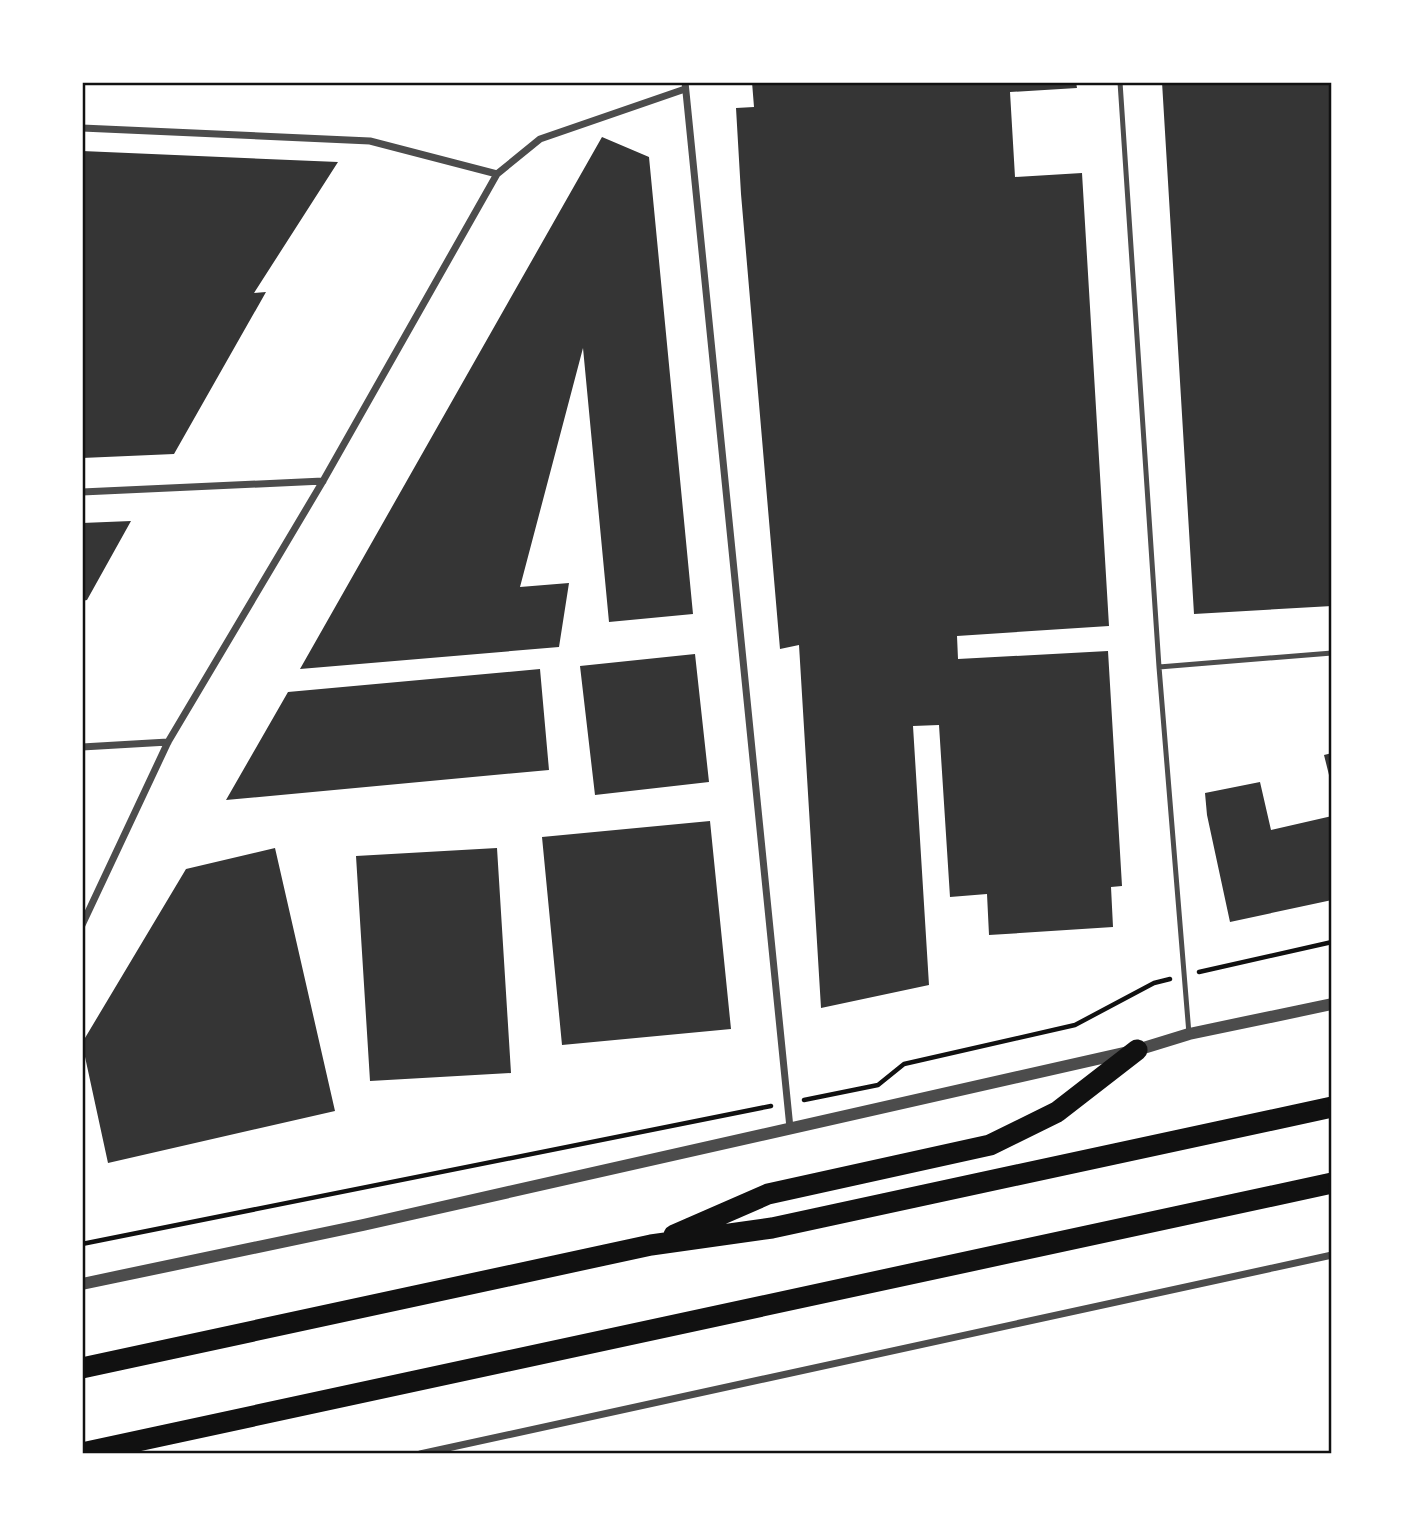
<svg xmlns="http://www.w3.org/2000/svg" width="1414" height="1536" font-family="Karla,sans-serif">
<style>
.building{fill:#353535}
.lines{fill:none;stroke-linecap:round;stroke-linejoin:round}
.path{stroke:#111;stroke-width:4.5}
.service{stroke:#4c4c4c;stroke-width:5}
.minor{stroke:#4c4c4c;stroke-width:7}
.tertiary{stroke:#4c4c4c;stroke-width:12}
.motorway{stroke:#111;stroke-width:21}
.neatline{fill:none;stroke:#111;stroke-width:2.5}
</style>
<rect width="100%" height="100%" fill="#fff"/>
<path class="building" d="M752,82H1076L1077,88L1010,92L1015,177L1082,173L1109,626L957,636L958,659L1108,651L1122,886L1111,887L1113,927L989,935L987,894L950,897L939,725L913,726L929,985L821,1008L799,645L780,649L741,194L736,108L754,107Z
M1162,82H1330L1332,606L1194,614Z
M602,137L649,157L693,614L609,622L583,348L520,587L569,583L559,647L300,669Z
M82,151L338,162L254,293L266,292L174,454L82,458Z
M131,521L87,600L82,601V523Z
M695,654L709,782L595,795L580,666Z
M540,669L549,770L226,800L288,692Z
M1332,753V783H1331L1324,755Z
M1260,782L1271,830L1332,816V900L1230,922L1207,815L1205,793Z
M710,821L731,1029L562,1045L542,837Z
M275,848L335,1111L108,1163L82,1043L186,869Z
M497,848L511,1073L370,1081L356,856Z"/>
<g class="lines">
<path class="path" d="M1199,972L1332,942
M804,1100L878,1085L904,1064L1075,1025L1154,983L1170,979
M82,1244L771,1106"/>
<path class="service" d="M1120,82L1159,667L1189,1034
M1159,667L1332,653"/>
<path class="minor" d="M685,82L790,1128
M82,128L370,141L497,174
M82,492L323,481
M82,747L168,742
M82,925L168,742L323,481L497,174L540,139L685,89
M420,1454L1332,1255"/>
<path class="tertiary" d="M82,1284L363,1225L1137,1050L1189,1034L1332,1004"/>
<path class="motorway" d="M674,1235L768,1194L990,1145L1057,1112L1137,1050
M82,1368L651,1245L772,1228L1332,1107
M82,1453L1332,1183"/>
</g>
<rect width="1414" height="1536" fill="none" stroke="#ffffff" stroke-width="168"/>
<rect x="84" y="84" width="1246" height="1368" class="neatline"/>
</svg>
